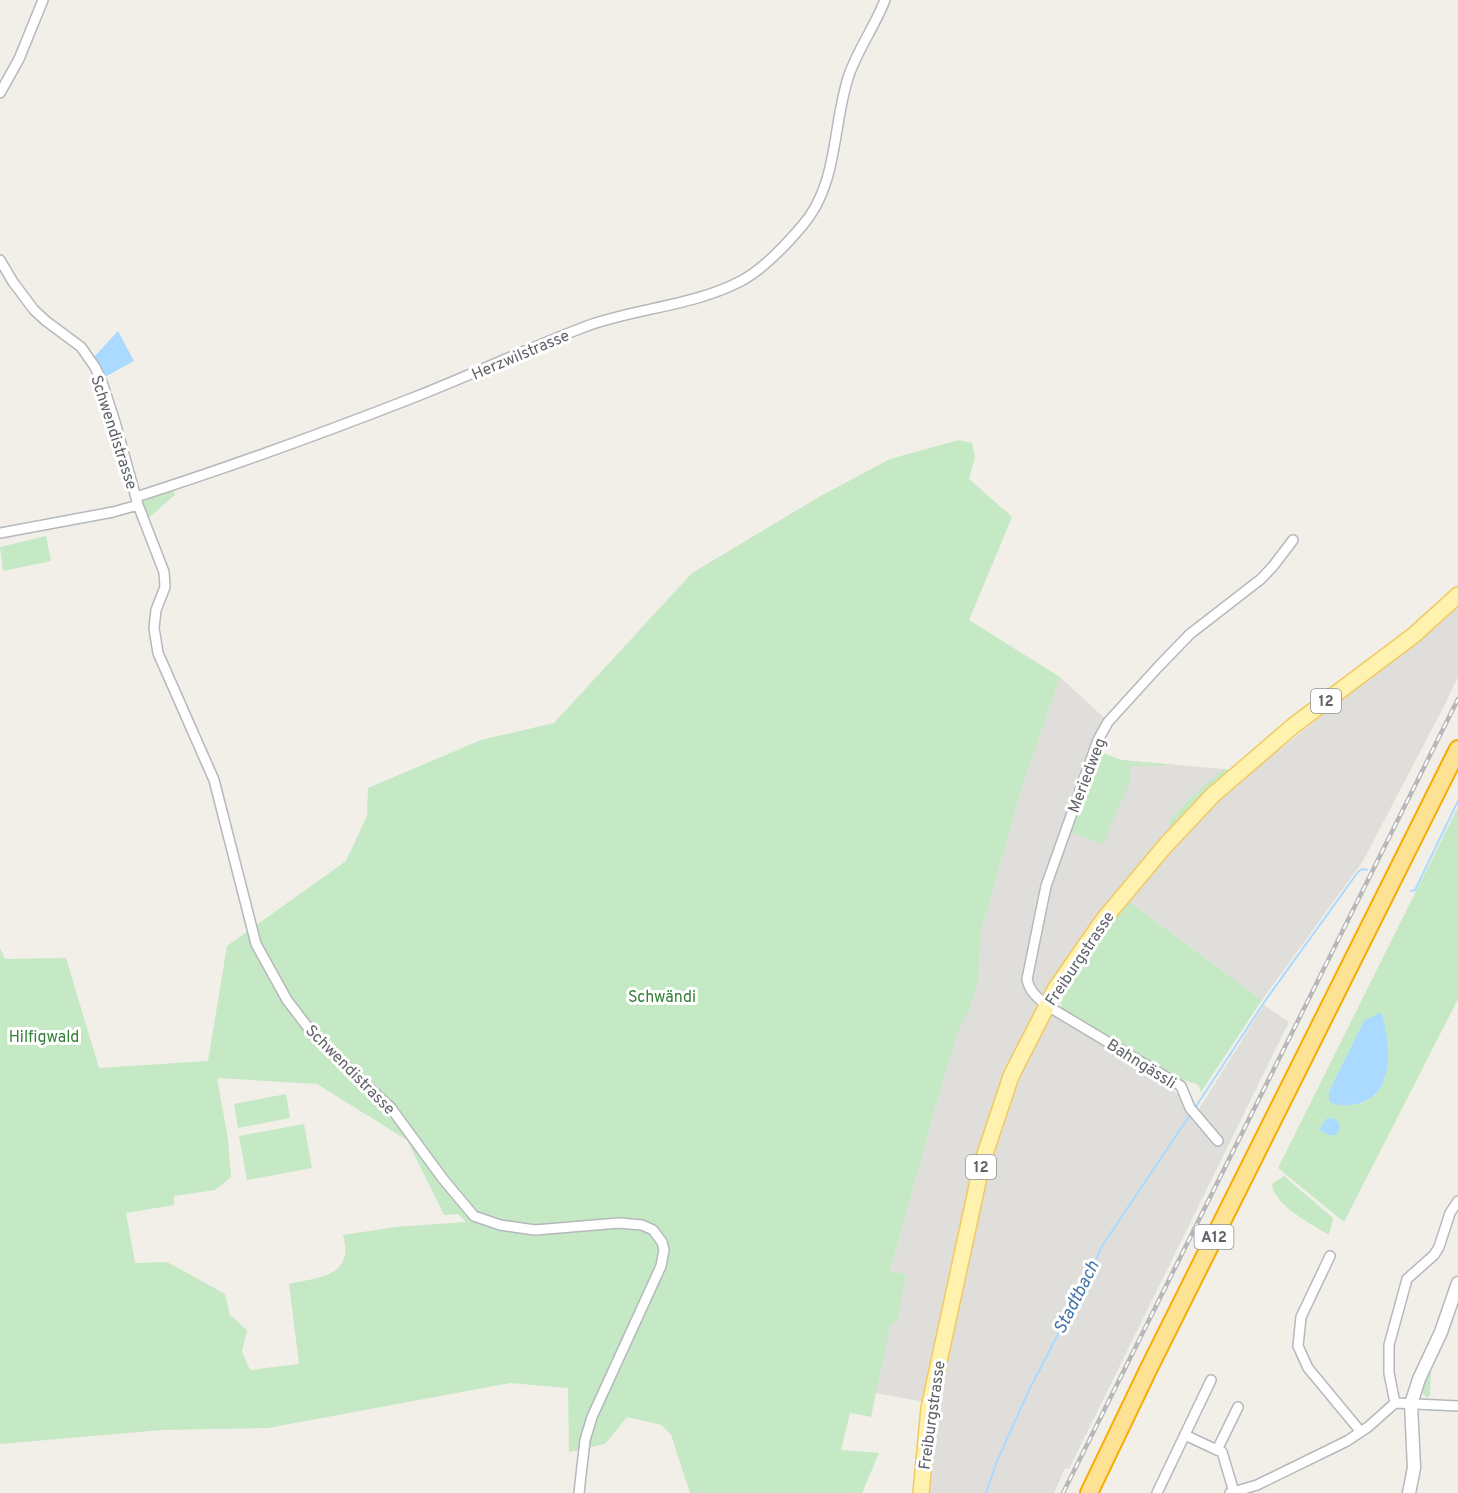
<svg xmlns="http://www.w3.org/2000/svg" width="1458" height="1493" font-family="Overpass,sans-serif">
<style>
.industrial{fill:#e0deda}
.green{fill:#c5e8c5;fill-rule:evenodd}
.water{fill:#aadaff}
.lines{fill:none;stroke-linecap:round;stroke-linejoin:round}
.stream{stroke:#aadaff;stroke-width:2}
.minor-casing{stroke:#b5b8bc;stroke-width:12}
.tertiary-casing{stroke:#b5b8bc;stroke-width:15}
.primary-casing{stroke:#f2c960;stroke-width:18}
.motorway-casing{stroke:#f9ab00;stroke-width:20}
.minor{stroke:#fff;stroke-width:9}
.tertiary{stroke:#fff;stroke-width:12}
.primary{stroke:#fff2af;stroke-width:15}
.motorway{stroke:#fde293;stroke-width:16}
.rail-casing{stroke:#b6b7b8;stroke-width:4.5}
.rail{stroke:#fff;stroke-width:2;stroke-dasharray:7;stroke-linecap:butt}
.labels{text-anchor:middle;stroke-width:6;stroke-linejoin:round;paint-order:stroke}
.shield{fill:#fff;stroke:#8f9295;stroke-width:1.5}
.shield-label{font-size:15px;font-weight:bold;fill:#5f6368}
.street-label{font-size:16px;fill:#5f6368;stroke:#fff}
.park-label{font-size:16px;fill:#348238;stroke:#fff}
.water-label{font-size:18px;font-style:italic;fill:#4174aa;stroke:#fff}
</style>
<rect width="100%" height="100%" fill="#f1efe8"/>
<path class="industrial" d="M1458,600V677L1443,708L1363,861L1262,1000L1126,899L1086,950L1056,1008L1199,1109L1264,1005L1289,1022L1069,1469L1065,1468L1054,1493H930L938,1414L925,1402L875,1393L891,1321L896,1323L906,1274L890,1273L942,1084L960,1027L970,1008L978,982L981,932L1022,787L1060,677L1112,725L1098,752L1121,760L1224,769L1247,776L1383,666Z"/>
<path class="green" d="M959,440L972,443L975,457L969,479L1012,517L969,620L1060,677L1022,787L981,932L978,982L970,1008L960,1027L942,1084L890,1272L906,1274L897,1323L891,1322L871,1417L850,1413L841,1450L879,1453L862,1493H690L671,1435L662,1425L627,1417L605,1444L569,1452L568,1388L510,1383L268,1428L162,1430L0,1444V948L5,959L66,958L99,1068L208,1061L227,946L346,861L367,816L368,788L481,740L554,723L692,573L819,497L890,459ZM217,1078L317,1084L407,1140L444,1215L458,1214L466,1222L396,1227L343,1235C355,1277 319,1277 289,1284L299,1364L250,1370L242,1352L247,1330L230,1315L225,1294L167,1262L135,1263L126,1213L174,1205V1196L215,1190L231,1177L228,1139Z
M168,490H173L175,495L146,520L142,503L149,496Z
M46,536L51,561L3,571L0,547Z
M1097,751L1121,760L1176,765L1131,766L1129,775V784L1103,844L1068,831Z
M1224,769L1231,771L1195,803L1177,824L1172,826L1168,823L1189,799Z
M1458,807V999L1344,1222L1278,1168ZM1338,1076L1385,1078L1375,1095L1362,1103L1329,1092Z
M1127,900L1262,1000L1197,1098L1201,1091L1197,1084L1174,1077L1067,1014L1062,1008L1061,1002L1064,995L1098,939Z
M286,1094L290,1118L238,1128L234,1104Z
M304,1124L312,1168L247,1180L239,1136Z
M1284,1176L1333,1218L1329,1235C1311,1224 1274,1205 1272,1184Z
M1428,1373H1431L1430,1395L1427,1398L1421,1391Z"/>
<path class="water" d="M118,331L134,361L105,377L94,357Z
M1381,1012C1391,1042 1396,1096 1356,1104C1345,1106 1339,1107 1329,1101V1092L1364,1021Z
M1327,1118L1335,1119L1340,1124V1129L1335,1135H1328L1319,1130Z"/>
<g class="lines">
<path class="stream" d="M1411,891L1415,890L1458,801
M1195,1108L1265,1001L1358,872L1362,869L1367,870
M986,1493L997,1461L1029,1390L1091,1271L1102,1246L1190,1115"/>
<g class="minor-casing">
<path id="minor" d="M0,93L19,59L43,0
M0,260L13,282L34,310L46,321L81,347L95,367L102,382L115,422L138,505L164,572L165,587L156,610L154,628L158,653L214,780L256,944L287,1000L316,1038L391,1108L443,1179L474,1216L500,1225L535,1230L619,1223L642,1225L653,1230L662,1242L664,1250L661,1266L592,1417L585,1440L579,1493
M136,497C230,467 323,433 415,397C473,374 529,348 587,326C637,308 693,306 741,281C764,269 785,246 802,226C839,184 832,125 849,75C858,49 875,26 885,0
M0,533L113,512L138,505
M1218,1141L1190,1108L1181,1086L1046,1005C1037,997 1029,991 1027,979L1046,886L1098,740L1108,722L1159,666L1190,634L1261,579L1274,565L1293,540
M1330,1256L1301,1317L1298,1346L1308,1368L1361,1432
M1395,1403L1389,1373V1345L1407,1279L1434,1255L1439,1247L1450,1213L1458,1201
M1185,1435L1217,1450
M1234,1492L1222,1452L1217,1450L1238,1407
M1157,1493L1211,1380
M1230,1493L1257,1485L1347,1441L1368,1427L1395,1403L1458,1406"/>
</g>
<g class="tertiary-casing">
<path id="tertiary" d="M1409,1493L1414,1468L1411,1404L1419,1379L1441,1332L1458,1283"/>
</g>
<g class="primary-casing">
<path id="primary" d="M921,1493L929,1408L982,1163L1011,1076L1056,988L1104,919L1165,846L1213,795L1293,726L1414,635L1458,595"/>
</g>
<g class="motorway-casing">
<path id="motorway" d="M1089,1493L1149,1368L1458,749"/>
</g>
<use href="#minor" class="minor"/>
<use href="#tertiary" class="tertiary"/>
<use href="#primary" class="primary"/>
<use href="#motorway" class="motorway"/>
<g class="rail-casing">
<path id="rail" d="M1063,1493L1458,699"/>
</g>
<use href="#rail" class="rail"/>
</g>
<g class="labels">
<g class="shield">
<rect x="1311" y="689" width="30" height="24" rx="4.5"/>
<rect x="966" y="1155" width="30" height="24" rx="4.5"/>
<rect x="1194.5" y="1225" width="39" height="24" rx="4.5"/>
</g>
<g class="shield-label">
<text x="1326" y="706">12</text>
<text x="981" y="1172">12</text>
<text x="1214" y="1242">A12</text>
</g>
<g class="street-label">
<text transform="translate(520 354) rotate(-23)" y="6">Herzwilstrasse</text>
<text transform="translate(115 432) rotate(72)" y="6">Schwendistrasse</text>
<text transform="translate(1086 775) rotate(-69)" y="6">Meriedweg</text>
<text transform="translate(1079 958) rotate(-56)" y="6">Freiburgstrasse</text>
<text transform="translate(1142 1063) rotate(32)" y="6">Bahngässli</text>
<text transform="translate(351 1069) rotate(45)" y="6">Schwendistrasse</text>
<text transform="translate(931 1415) rotate(-82)" y="6">Freiburgstrasse</text>
</g>
<g class="park-label">
<text x="662" y="1002">Schwändi</text>
<text x="44" y="1042">Hilfigwald</text>
</g>
<g class="water-label">
<text transform="translate(1076 1297) rotate(-63)" y="6">Stadtbach</text>
</g>
</g>
</svg>
